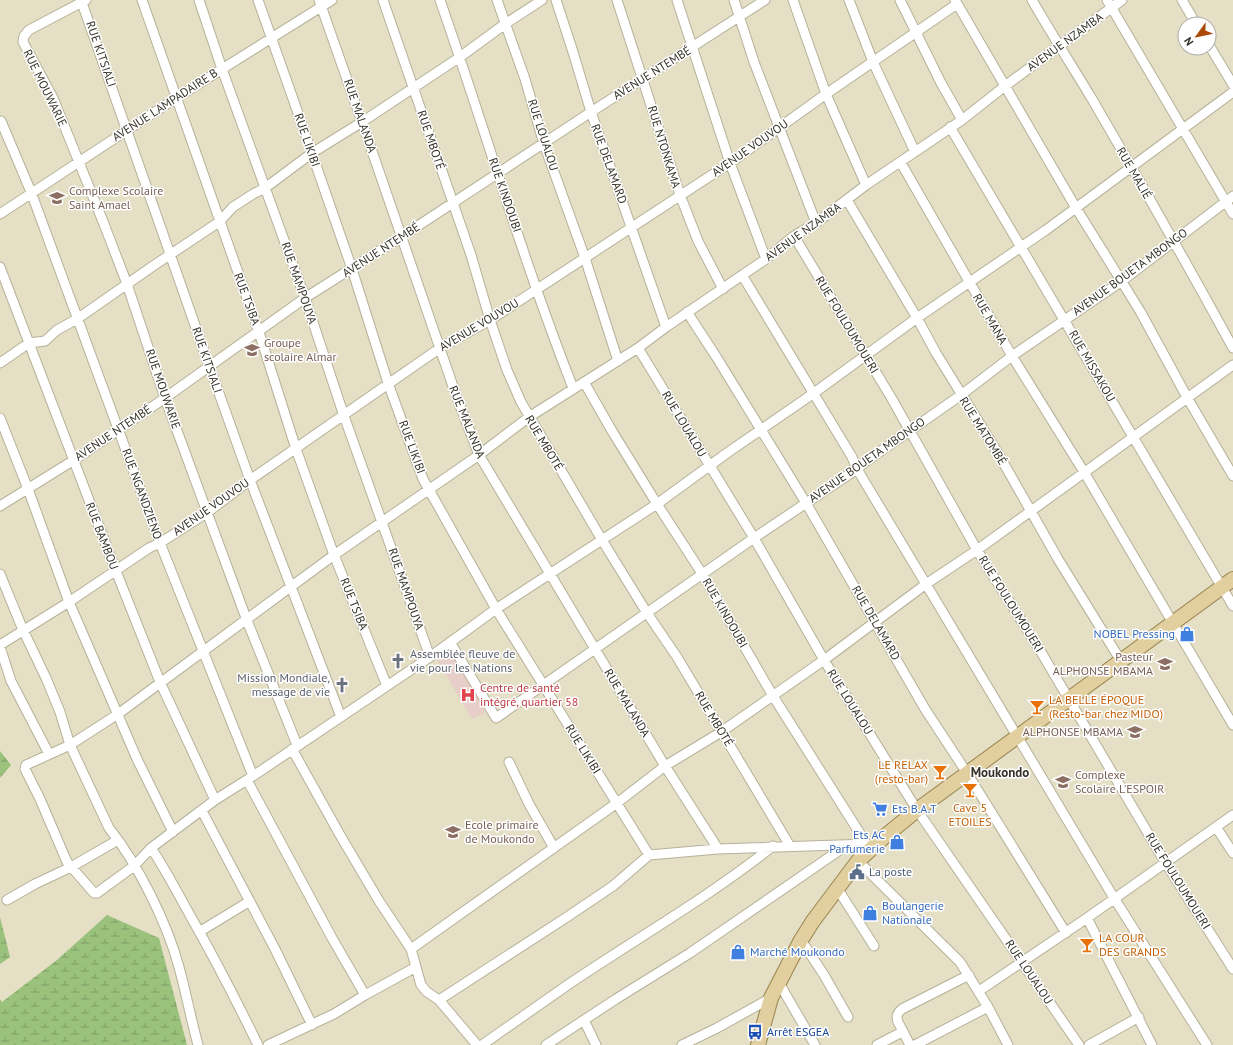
<svg xmlns="http://www.w3.org/2000/svg" width="1233" height="1045" font-family="'PT Sans',sans-serif">
<style>
.medical{fill:#e8cec9}
.wetland{fill:url(#wetland-marsh)}
.lines{fill:none;stroke-linecap:round;stroke-linejoin:round}
.minor-casing{stroke:#b6b198;stroke-width:11}
.primary-casing{stroke:#98844d;stroke-width:16}
.minor{stroke:#fff;stroke-width:9}
.primary{stroke:#e1cfa0;stroke-width:14}
.labels{text-anchor:middle;stroke-width:3;stroke-linejoin:round;paint-order:stroke}
.street-label{font-size:12px;fill:#353329;stroke:#fff}
.education-label{font-size:12px;fill:#785e54;stroke:#fff;text-anchor:start}
.shop-label{font-size:12px;fill:#366cbe;stroke:#fff;text-anchor:start}
.worship-label{font-size:12px;fill:#5b616d;stroke:#fff;text-anchor:start}
.health-label{font-size:12px;fill:#be3a42;stroke:#fff;text-anchor:start}
.food-label{font-size:12px;fill:#c56008;stroke:#fff;text-anchor:start}
.service-label{font-size:12px;fill:#4e5e75;stroke:#fff;text-anchor:start}
.transit-label{font-size:12px;fill:#164399;stroke:#fff;text-anchor:start}
.neighbourhood-label{font-size:13px;font-weight:bold;fill:#353329;stroke:#fff}
</style>
<defs>
<pattern id="wetland-marsh" width="20" height="14" patternUnits="userSpaceOnUse"><rect width="20" height="14" fill="#9bc27d"/><path d="M1 5h8M5 5V1M11 12h8M15 12V8" fill="none" stroke="#7f9e66"/></pattern>
</defs>
<rect width="100%" height="100%" fill="#e4dfc5"/>
<path class="medical" d="M452,647L469,678L485,713L472,719L436,658Z"/>
<path class="wetland" d="M0,751L11,765L0,778Z
M107,915L159,938L187,1045H0V999L2,1002L57,960Z
M0,917L10,957L0,964Z"/>
<g class="lines">
<g class="minor-casing">
<path id="minor" d="M81,0L210,368L250,480L341,717
M86,0L29,30L24,36L23,42L53,98L104,224L127,284L165,398L246,618L297,745
M142,0L259,332L296,449L334,555L387,686
M199,0L222,69L305,298L344,416L430,657
M258,0L292,96L352,269L388,383L423,479L496,609L649,855
M319,0L362,122L456,395L479,455L665,766L718,849
M383,0L471,255L490,320L507,370L521,402L602,540L647,613L677,657L790,846
M440,0C485,129 523,261 573,388
M497,0L525,79L544,144L585,258L618,361
M556,0L573,52L591,112L666,327
M617,0L680,195L698,241L723,289
M677,0L730,163L766,259
M734,0L754,62L816,223
M793,0L826,94L866,185
M849,0L873,62L915,152
M900,0L941,83L962,120
M955,0L1076,208L1140,311L1188,399L1233,476
M1032,0C1051,33 1072,66 1092,99C1140,181 1187,264 1233,348
M1107,0L1233,214
M1122,0L1005,86L962,120L866,185L816,223L794,236L766,259L666,327L638,348L529,417L479,455L334,555L118,714L70,745L26,765L25,769L40,799L67,862L94,893H97L134,866L151,848L215,800L253,776L430,657L496,609L657,504L727,453L814,393L917,318L1046,230L1233,92
M1182,0L1196,24
M1209,45L1233,85
M1,121L31,192L160,543L253,776
M950,127L1233,606
M901,163L1012,356L1084,472L1233,725
M847,200L917,318L936,353L999,455L1058,559L1121,661
M0,214L176,98L332,0
M794,236L892,399L977,550L1041,652L1165,862L1233,969
M0,267L116,571L160,682L215,800
M742,275L852,457L857,469L1114,898L1207,1045
M687,312L717,358L806,503L925,709L967,773L1066,933
M638,348L754,538L824,660L917,810L1079,1045
M0,363L29,343L45,341L57,330L77,319L153,266L219,222L233,207L253,194L265,188L312,153L362,122L460,57L505,24L542,0
M584,382L612,431L657,504L703,575L773,696L866,843
M0,418L28,489L69,602L137,759L173,832
M0,506L74,460L165,398L305,298L401,237L591,112L765,0
M0,574L23,630L46,678L60,712L70,745L109,828C138,864 167,923 179,967C186,993 191,1019 198,1045
M450,642L496,718L754,538L857,469L865,462L961,395L1012,356L1122,281L1233,196
M0,645L69,602L149,548L160,543L208,512L250,480L440,348L490,320L730,163L826,94L957,4
M0,647L11,681L49,754
M292,749L340,835L379,901L411,949L421,985L427,992L439,1000L477,1045
M509,762L529,804L554,848
M247,780L332,938L365,995
M202,811L275,949L312,1025
M1216,827L1233,853
M151,848C166,870 178,894 191,917C215,959 237,1002 258,1045
M858,861L960,962L988,1007L1008,1045
M837,888L874,946
M7,900L35,884L71,867L118,840
M1087,918L1152,1045
M199,932L250,901
M801,940L824,975L848,1017
M411,949L617,803L665,766L721,732L824,660L926,584L977,550L1233,365
M779,983L815,1045
M979,991L1087,918L1233,815
M439,1000L567,917L613,886L649,855L718,849L869,844
M584,1020L596,1045
M268,1045L334,1014L365,995L416,967
M482,1045C511,1025 540,1004 569,984C637,938 709,897 773,846
M546,1045L616,999L690,953L847,845
M682,1045L717,1028L771,998
M877,1045L902,1032
M910,1045L898,1022C896,1016 897,1013 902,1009L969,975
M915,1045L988,1007
M1089,1045L1139,1017"/>
</g>
<g class="primary-casing">
<path id="primary" d="M758,1045L771,998L801,940L813,921L858,861L884,837L917,810L1233,579"/>
</g>
<use href="#minor" class="minor"/>
<use href="#primary" class="primary"/>
</g>
<defs>
<g id="school-bare" transform="scale(1.2)"><path d="M0-5L7-2L0 1L-7-2ZM-4 1L0 2.5L4 1V4Q0 6-4 4Z" fill="#8d6e63" stroke="#fff" stroke-width="2.5" paint-order="stroke"/></g>
<g id="shop-bare" transform="scale(1.2)"><path d="M-5-2.5h2.3a2.7 3.5 0 0 1 5.4 0H5L5.5 6h-11ZM-1.5-2.5h3a1.5 2.3 0 0 0-3 0Z" fill="#3f7fe0" stroke="#fff" stroke-width="2.5" paint-order="stroke"/></g>
<g id="church-bare" transform="scale(1.2)"><path d="M-1.2-6h2.4v3.5h3.3v2.4h-3.3V6h-2.4V-.1h-3.3v-2.4h3.3Z" fill="#6b7280" stroke="#fff" stroke-width="2.5" paint-order="stroke"/></g>
<g id="hospital-bare" transform="scale(1.2)"><path d="M-5-5h3v3.5h4V-5h3V5h-3V1.5h-4V5h-3Z" fill="#e0444e" stroke="#fff" stroke-width="2.5" paint-order="stroke"/></g>
<g id="bar-bare" transform="scale(1.2)"><path d="M-6-5H6L.8 .8V4.5H3.5V6h-7V4.5H-.8V.8Z" fill="#e8710a" stroke="#fff" stroke-width="2.5" paint-order="stroke"/></g>
<g id="supermarket-bare" transform="scale(1.2)"><path d="M-6-5.5h2.5l.6 2H6L4.5 2H-2.5L-4.4-4H-6ZM-1.5 3.2a1.3 1.3 0 1 0 .1 0ZM3 3.2a1.3 1.3 0 1 0 .1 0Z" fill="#3f7fe0" stroke="#fff" stroke-width="2.5" paint-order="stroke"/></g>
<g id="civic-bare" transform="scale(1.2)"><path d="M-.6-6.5H3V-4.5H.6V-3L4-1V1h2V6H-6V1h2V-1L-.6-3ZM-1.2 2.5V6h2.4V2.5Z" fill="#5c6f8a" stroke="#fff" stroke-width="2.5" paint-order="stroke"/></g>
<g id="bus-bare" transform="scale(1.2)"><path d="M-5-6H5V4H4V6H2V4H-2V6H-4V4H-5ZM-3.5-4V0h7V-4ZM-3.5 1.2v1.5H-2V1.2ZM2 1.2v1.5H3.5V1.2Z" fill="#1a4fb4" stroke="#fff" stroke-width="2.5" paint-order="stroke"/></g>
</defs>
<g fill-rule="evenodd">
<use href="#school-bare" x="57" y="198"/>
<use href="#school-bare" x="252" y="350"/>
<use href="#shop-bare" x="1187" y="634"/>
<use href="#church-bare" x="398" y="661"/>
<use href="#school-bare" x="1165" y="664"/>
<use href="#church-bare" x="342" y="685"/>
<use href="#hospital-bare" x="468" y="695"/>
<use href="#bar-bare" x="1037" y="707"/>
<use href="#school-bare" x="1135" y="732"/>
<use href="#bar-bare" x="940" y="772"/>
<use href="#school-bare" x="1063" y="782"/>
<use href="#bar-bare" x="970" y="790"/>
<use href="#supermarket-bare" x="880" y="809"/>
<use href="#school-bare" x="453" y="832"/>
<use href="#shop-bare" x="897" y="842"/>
<use href="#civic-bare" x="857" y="872"/>
<use href="#shop-bare" x="870" y="913"/>
<use href="#bar-bare" x="1087" y="945"/>
<use href="#shop-bare" x="738" y="952"/>
<use href="#bus-bare" x="755" y="1032"/>
</g>
<g class="labels">
<g class="street-label">
<text transform="translate(1065 42) rotate(-36)" y="4">AVENUE NZAMBA</text>
<text transform="translate(101 54) rotate(71)" y="4">RUE KITSIALI</text>
<text transform="translate(652 73) rotate(-32)" y="4">AVENUE NTEMBÉ</text>
<text transform="translate(45 88) rotate(64)" y="4">RUE MOUWARIE</text>
<text transform="translate(165 105) rotate(-33)" y="4">AVENUE LAMPADAIRE B</text>
<text transform="translate(360 116) rotate(71)" y="4">RUE MALANDA</text>
<text transform="translate(543 135) rotate(72)" y="4">RUE LOUALOU</text>
<text transform="translate(307 140) rotate(71)" y="4">RUE LIKIBI</text>
<text transform="translate(431 140) rotate(71)" y="4">RUE MBOTÉ</text>
<text transform="translate(664 147) rotate(73)" y="4">RUE NTONKAMA</text>
<text transform="translate(750 148) rotate(-35)" y="4">AVENUE VOUVOU</text>
<text transform="translate(609 164) rotate(70)" y="4">RUE DELAMARD</text>
<text transform="translate(1134 173) rotate(60)" y="4">RUE MALIÉ</text>
<text transform="translate(505 195) rotate(71)" y="4">RUE KINDOUBI</text>
<text transform="translate(803 232) rotate(-36)" y="4">AVENUE NZAMBA</text>
<text transform="translate(381 250) rotate(-33)" y="4">AVENUE NTEMBÉ</text>
<text transform="translate(1130 272) rotate(-36)" y="4">AVENUE BOUETA MBONGO</text>
<text transform="translate(299 283) rotate(71)" y="4">RUE MAMPOUYA</text>
<text transform="translate(247 299) rotate(70)" y="4">RUE TSIBA</text>
<text transform="translate(990 319) rotate(60)" y="4">RUE MANA</text>
<text transform="translate(479 325) rotate(-31)" y="4">AVENUE VOUVOU</text>
<text transform="translate(847 325) rotate(59)" y="4">RUE FOULOUMOUERI</text>
<text transform="translate(207 360) rotate(71)" y="4">RUE KITSIALI</text>
<text transform="translate(1092 366) rotate(60)" y="4">RUE MISSAKOU</text>
<text transform="translate(163 389) rotate(71)" y="4">RUE MOUWARIE</text>
<text transform="translate(467 422) rotate(68)" y="4">RUE MALANDA</text>
<text transform="translate(684 424) rotate(59)" y="4">RUE LOUALOU</text>
<text transform="translate(983 431) rotate(58)" y="4">RUE MATOMBÉ</text>
<text transform="translate(113 433) rotate(-34)" y="4">AVENUE NTEMBÉ</text>
<text transform="translate(544 443) rotate(59)" y="4">RUE MBOTÉ</text>
<text transform="translate(412 447) rotate(70)" y="4">RUE LIKIBI</text>
<text transform="translate(867 460) rotate(-35)" y="4">AVENUE BOUETA MBONGO</text>
<text transform="translate(142 494) rotate(70)" y="4">RUE NGANDZIENO</text>
<text transform="translate(211 507) rotate(-35)" y="4">AVENUE VOUVOU</text>
<text transform="translate(102 536) rotate(69)" y="4">RUE BAMBOU</text>
<text transform="translate(406 589) rotate(71)" y="4">RUE MAMPOUYA</text>
<text transform="translate(354 604) rotate(68)" y="4">RUE TSIBA</text>
<text transform="translate(1011 604) rotate(58)" y="4">RUE FOULOUMOUERI</text>
<text transform="translate(725 613) rotate(60)" y="4">RUE KINDOUBI</text>
<text transform="translate(876 623) rotate(60)" y="4">RUE DELAMARD</text>
<text transform="translate(850 702) rotate(58)" y="4">RUE LOUALOU</text>
<text transform="translate(627 703) rotate(59)" y="4">RUE MALANDA</text>
<text transform="translate(714 719) rotate(59)" y="4">RUE MBOTÉ</text>
<text transform="translate(583 749) rotate(58)" y="4">RUE LIKIBI</text>
<text transform="translate(1178 881) rotate(58)" y="4">RUE FOULOUMOUERI</text>
<text transform="translate(1029 972) rotate(56)" y="4">RUE LOUALOU</text>
</g>
<g class="education-label">
<text x="69" y="195">Complexe Scolaire<tspan x="69" dy="14">Saint Amael</tspan></text>
<text x="264" y="347">Groupe<tspan x="264" dy="14">scolaire Almar</tspan></text>
<text x="1153" y="661" text-anchor="end">Pasteur<tspan x="1153" dy="14">ALPHONSE MBAMA</tspan></text>
<text x="1123" y="736" text-anchor="end">ALPHONSE MBAMA</text>
<text x="1075" y="779">Complexe<tspan x="1075" dy="14">Scolaire L'ESPOIR</tspan></text>
<text x="465" y="829">Ecole primaire<tspan x="465" dy="14">de Moukondo</tspan></text>
</g>
<g class="shop-label">
<text x="1175" y="638" text-anchor="end">NOBEL Pressing</text>
<text x="892" y="813">Ets B.A.T</text>
<text x="885" y="839" text-anchor="end">Ets AC<tspan x="885" dy="14">Parfumerie</tspan></text>
<text x="882" y="910">Boulangerie<tspan x="882" dy="14">Nationale</tspan></text>
<text x="750" y="956">Marché Moukondo</text>
</g>
<g class="worship-label">
<text x="410" y="658">Assemblée fleuve de<tspan x="410" dy="14">vie pour les Nations</tspan></text>
<text x="330" y="682" text-anchor="end">Mission Mondiale,<tspan x="330" dy="14">message de vie</tspan></text>
</g>
<g class="health-label">
<text x="480" y="692">Centre de santé<tspan x="480" dy="14">intégré, quartier 58</tspan></text>
</g>
<g class="food-label">
<text x="1049" y="704">LA BELLE ÉPOQUE<tspan x="1049" dy="14">(Resto-bar chez MIDO)</tspan></text>
<text x="928" y="769" text-anchor="end">LE RELAX<tspan x="928" dy="14">(resto-bar)</tspan></text>
<text x="970" y="812" text-anchor="middle">Cave 5<tspan x="970" dy="14">ETOILES</tspan></text>
<text x="1099" y="942">LA COUR<tspan x="1099" dy="14">DES GRANDS</tspan></text>
</g>
<g class="service-label">
<text x="869" y="876">La poste</text>
</g>
<g class="transit-label">
<text x="767" y="1036">Arrêt ESGEA</text>
</g>
<g class="neighbourhood-label">
<text x="1000" y="777">Moukondo</text>
</g>
</g>
<g transform="translate(1197 36) rotate(237)"><circle r="19" fill="#ffffff" stroke="#aeada9"/>
<path d="M0-3L7 15L0 10L-7 15Z" fill="#ab4909"/>
<text y="-6" font-size="11" font-weight="bold" text-anchor="middle" fill="#353329">N</text>
</g>
</svg>
